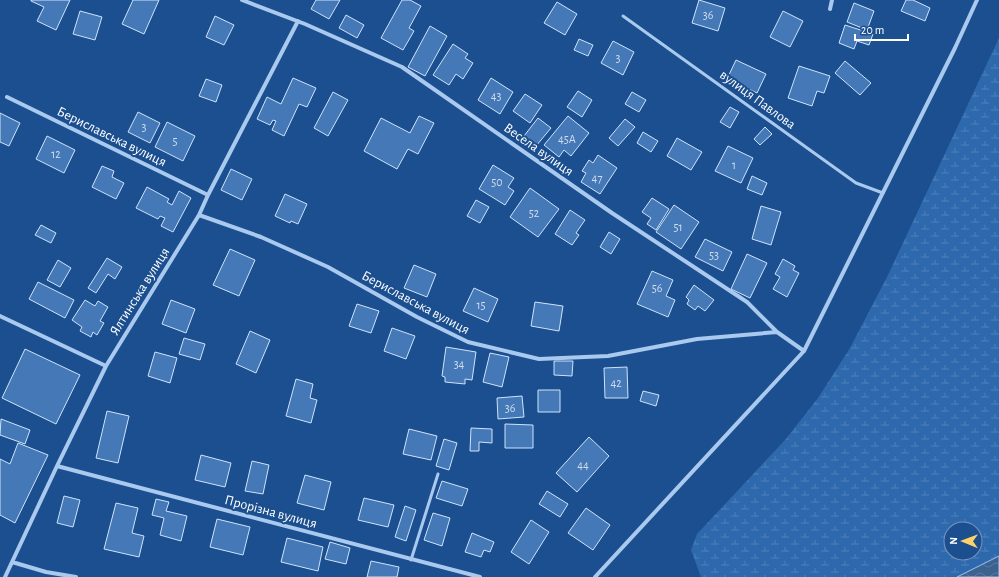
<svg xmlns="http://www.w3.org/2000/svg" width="999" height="577" font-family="'Alegreya Sans',sans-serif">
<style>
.wetland{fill:url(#wetland-marsh);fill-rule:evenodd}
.water{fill:url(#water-waves);stroke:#9cc4f0}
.building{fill:#4478b7;stroke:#cfe3fa}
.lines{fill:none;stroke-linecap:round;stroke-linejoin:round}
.lane{stroke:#a9c9ee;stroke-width:3}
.street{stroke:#a9c9ee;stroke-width:4}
.labels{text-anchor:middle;stroke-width:4;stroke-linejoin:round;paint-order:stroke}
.number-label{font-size:12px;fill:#d0dded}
.street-label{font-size:14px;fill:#fff;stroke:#1b4f8f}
</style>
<defs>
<pattern id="wetland-marsh" width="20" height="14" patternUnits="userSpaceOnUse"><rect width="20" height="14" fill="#2e69ad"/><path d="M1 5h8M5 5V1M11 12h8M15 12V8" fill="none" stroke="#4d80b9"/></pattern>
<pattern id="water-waves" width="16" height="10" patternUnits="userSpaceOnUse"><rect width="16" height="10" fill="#3c6290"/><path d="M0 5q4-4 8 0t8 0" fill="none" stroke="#597aa1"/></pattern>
</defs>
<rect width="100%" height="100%" fill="#1b4f8f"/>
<path class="wetland" d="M999,38V556L957,577H701L691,550L697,534L785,440L818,398L850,348L888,275ZM951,529H975V553H951Z"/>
<path class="water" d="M999,556V577H957Z"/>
<path class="building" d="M31,0H70L56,30L37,21L44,7L31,1Z
M133,0H159L144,34L122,24Z
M316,0H340L329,19L311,9Z
M402,0H410L421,6L409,28L414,31L403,50L381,38Z
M699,0L725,8L718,31L692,23Z
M906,0H913L930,8L925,21L901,11Z
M557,2L577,14L565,35L544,23Z
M854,3L874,11L867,30L847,22Z
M80,11L102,17L95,40L73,34Z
M783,11L803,21L790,47L770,37Z
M346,15L364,25L357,38L339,28Z
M215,16L234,25L224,45L206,37Z
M845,25L873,34L869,45L857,41L854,49L839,43Z
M430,26L447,36L425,76L408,67Z
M579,39L593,45L588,56L574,50Z
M613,41L634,52L623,75L601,63Z
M453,44L468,54L465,58L473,63L463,79L456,74L449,85L433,75Z
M736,60L766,74L757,93L727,79Z
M845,61L871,83L860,95L835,73Z
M799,66L830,76L824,93L817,91L812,106L788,98Z
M293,78L316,88L307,107L299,104L284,136L272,130L276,121L273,120L270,125L257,119L267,97L281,104Z
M491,78L513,92L500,114L478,100Z
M206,79L222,85L216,102L199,96Z
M578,91L592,100L582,117L567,107Z
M333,92L348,100L328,136L314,128Z
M632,92L646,100L639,112L625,104Z
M525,94L542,105L530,123L513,111Z
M730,107L739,112L730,128L720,122Z
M138,112L160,123L150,143L128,132Z
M0,113L20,123L9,146L0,142Z
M419,116L434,123L418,154L408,149L397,169L364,151L381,118L410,133Z
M568,116L589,133L571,156L564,150L559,157L544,145Z
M538,118L551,128L536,146L524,136Z
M625,119L635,127L618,146L609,138Z
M167,122L195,136L183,161L155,147Z
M765,127L772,134L760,145L754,139Z
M643,132L658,141L651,152L637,143Z
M47,136L75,150L64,173L36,159Z
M677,138L702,152L691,170L667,156Z
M728,146L753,158L741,183L715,171Z
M598,155L617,168L600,194L581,182L586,173L582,171L589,160L593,163Z
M493,165L514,178L508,187L514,191L505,205L479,189Z
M102,166L114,171L112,177L124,183L116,199L92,187Z
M231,169L252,179L242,200L221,190Z
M752,176L767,183L762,195L747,189Z
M147,187L169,199L167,202L172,205L179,191L191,198L173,232L161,226L165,218L160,216L158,219L136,208Z
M530,188L559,209L538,237L510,217Z
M285,194L307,204L298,224L291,221L290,223L275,216Z
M652,198L669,209L656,230L647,224L651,218L642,212Z
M476,200L489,207L480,223L467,216Z
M674,205L699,222L681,249L656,232Z
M761,206L781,212L771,245L752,239Z
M570,210L585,220L576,233L579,235L572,245L555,234Z
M41,225L56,233L51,243L35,235Z
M609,232L620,239L611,254L600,247Z
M705,239L732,252L723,271L695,257Z
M230,249L255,260L239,296L213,285Z
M747,254L767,263L750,298L731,289Z
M107,258L122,267L115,279L108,274L96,293L88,288Z
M783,259L795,266L793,270L799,273L787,297L773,289L780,277L775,274Z
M58,260L71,268L60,287L47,280Z
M414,265L436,274L427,297L404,288Z
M652,271L673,280L666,296L675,300L668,317L637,304Z
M38,282L74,300L65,318L29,299Z
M694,285L714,300L705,311L698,306L695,310L687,304L689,300L686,297Z
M474,288L498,299L488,322L463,311Z
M85,300L95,306L98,301L108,307L100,321L104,323L97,335L93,332L91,337L80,331L82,327L72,320Z
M171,300L195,309L186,333L162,324Z
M535,302L563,306L559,331L531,326Z
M357,304L379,311L371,333L349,326Z
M392,328L415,336L406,359L384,351Z
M250,331L270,340L256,373L236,364Z
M184,338L205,344L200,360L179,354Z
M446,347L476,352L472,380L465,379V384L445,382V377L442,376Z
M25,349L80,375L56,424L2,398Z
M155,352L177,358L170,383L148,376Z
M490,353L509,357L502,387L483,382Z
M554,361H573L572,376L554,375Z
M627,367L628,398H605L604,368Z
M296,379L313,384L310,398L317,400L311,423L286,416Z
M538,390H560V412H538Z
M643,391L659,395L656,406L640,401Z
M522,396L524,417L498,419L497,398Z
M107,411L129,416L118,463L96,458Z
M1,419L30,430L25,444L0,435Z
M505,424L533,425V448H505Z
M471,428L492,429V443L479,442V451H470Z
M409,429L437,436L431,460L403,454Z
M589,437L609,456L577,492L556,473Z
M444,439L457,443L449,470L436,466Z
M18,443L48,455L15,523L0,515V459L10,464Z
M201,455L231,463L225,487L195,480Z
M252,461L269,465L263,494L245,491Z
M305,475L331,482L324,510L297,503Z
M442,481L468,489L462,506L436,498Z
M547,491L568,504L560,517L539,504Z
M64,496L80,500L73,527L57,523Z
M364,498L394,505L388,527L358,520Z
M156,499L169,502L166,511L187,516L181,541L160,535L164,518L152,515Z
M116,503L138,508L132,533L144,536L139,557L104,549Z
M405,506L416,510L406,541L395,537Z
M586,508L610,525L593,550L568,533Z
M433,513L450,518L442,546L424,540Z
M217,519L250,527L243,555L210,547Z
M531,520L549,532L529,564L511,552Z
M472,533L494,542L490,552L484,550L481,557L465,552Z
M287,538L323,547L318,571L281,562Z
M330,542L350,548L346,564L325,559Z
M371,561L399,567L397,577H367Z"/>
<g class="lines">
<path class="lane" d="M623,16L856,183L883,193
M411,560L438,474"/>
<path class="street" d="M242,0L305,24L402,67L612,213L747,302L777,332L804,351
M830,9L832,0
M7,97L208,195
M199,215L261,237L328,267L417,317L468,342L539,359L608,356L697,339L777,332
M0,316L106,366
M57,466L480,577
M12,562L46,572L76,577
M5,577L57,466L106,366L199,215L208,195L298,21
M595,577L804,351L955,48L977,0"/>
</g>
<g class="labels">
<g class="number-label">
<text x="708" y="19">36</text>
<text x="618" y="62">3</text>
<text x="496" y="100">43</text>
<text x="144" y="131">3</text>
<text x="567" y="143">45А</text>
<text x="175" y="145">5</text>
<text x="56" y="158">12</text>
<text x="734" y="169">1</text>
<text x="597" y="182">47</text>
<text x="497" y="186">50</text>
<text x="534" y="217">52</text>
<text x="678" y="231">51</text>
<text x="714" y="259">53</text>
<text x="657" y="292">56</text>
<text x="481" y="309">15</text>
<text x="459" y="368">34</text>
<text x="616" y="387">42</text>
<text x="510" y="412">36</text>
<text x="583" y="469">44</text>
</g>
<g class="street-label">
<text transform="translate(758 99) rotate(36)" y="5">вулиця Павлова</text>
<text transform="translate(112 136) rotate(26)" y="5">Бериславська вулиця</text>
<text transform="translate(539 149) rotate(35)" y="5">Весела вулиця</text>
<text transform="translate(139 291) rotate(-58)" y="5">Ялтинська вулиця</text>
<text transform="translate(416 302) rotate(28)" y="5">Бериславська вулиця</text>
<text transform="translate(271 511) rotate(15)" y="5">Прорізна вулиця</text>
</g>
</g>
<g transform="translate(963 541) rotate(271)"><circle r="19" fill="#1b4f8f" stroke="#7695bc"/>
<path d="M0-3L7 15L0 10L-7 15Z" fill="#ffd166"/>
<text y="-6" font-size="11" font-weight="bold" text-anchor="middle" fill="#ffffff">N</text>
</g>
<path d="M855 34v6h53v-6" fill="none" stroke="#ffffff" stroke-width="2"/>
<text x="861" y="34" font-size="12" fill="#ffffff" stroke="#1b4f8f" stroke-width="3" paint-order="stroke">20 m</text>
</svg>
